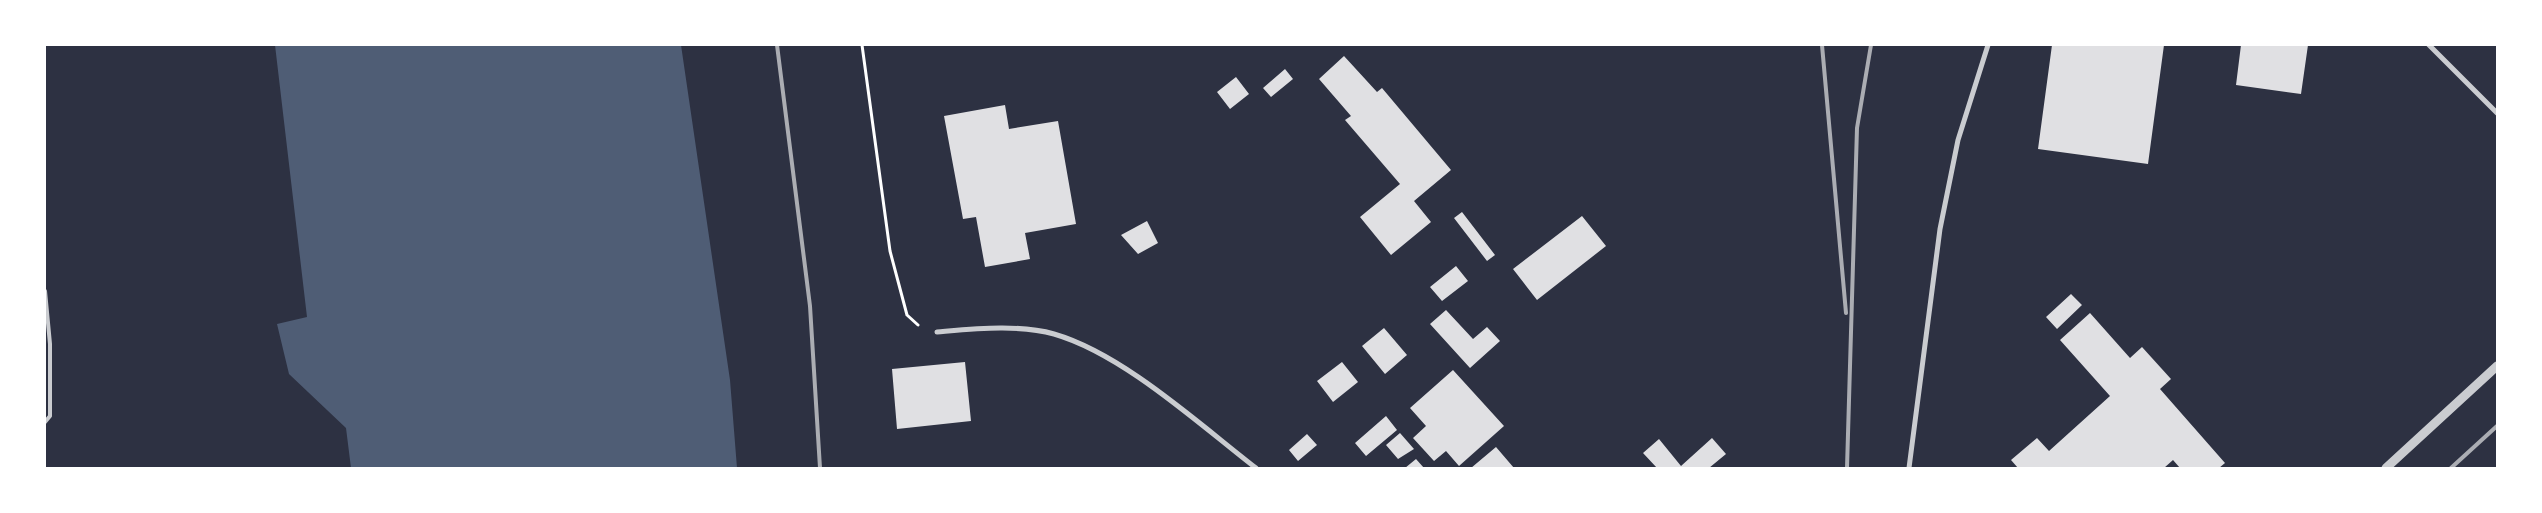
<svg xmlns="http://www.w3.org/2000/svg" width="2542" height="513" font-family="'Source Serif 4',serif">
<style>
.water{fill:#4f5d75}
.building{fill:#e0e0e3}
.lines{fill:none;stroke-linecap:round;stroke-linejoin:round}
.path{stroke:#fff;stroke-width:3}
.service{stroke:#caccd0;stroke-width:4}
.minor{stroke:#caccd0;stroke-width:5}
.tertiary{stroke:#caccd0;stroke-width:9}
.rail{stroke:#abadb3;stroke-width:4}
</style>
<rect width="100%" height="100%" fill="#2d3142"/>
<path class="water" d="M275,45H681L730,380L737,468H351L346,428L289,374L277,324L307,317Z"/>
<path class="building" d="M2052,45H2164L2148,164L2038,149Z
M2241,45H2308L2301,94L2236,85Z
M1344,56L1377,92L1382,88L1451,170L1414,201L1431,222L1391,255L1360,217L1400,184L1345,120L1351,116L1319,79Z
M1285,69L1293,79L1271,97L1263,88Z
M1236,77L1249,94L1230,109L1217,92Z
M1005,105L1009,129L1058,121L1076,224L1025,233L1030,259L985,267L976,217L963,219L944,116Z
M1462,212L1495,255L1487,261L1454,218Z
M1582,216L1606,246L1537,300L1513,269Z
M1147,221L1158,243L1138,254L1121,235Z
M1456,266L1468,281L1442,301L1430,287Z
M2071,294L2082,305L2057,329L2046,317Z
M1446,310L1473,339L1487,327L1500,341L1470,368L1430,324Z
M2090,313L2130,358L2142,347L2171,379L2160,389L2225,463L2219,468H2180L2173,460L2164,468H2018L2011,460L2037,438L2049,451L2110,396L2060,340Z
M1384,328L1407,355L1385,374L1362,346Z
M965,362L971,421L897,429L892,369Z
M1342,362L1358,382L1333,402L1317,381Z
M1453,370L1504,426L1459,466L1446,451L1434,461L1413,438L1426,426L1410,408Z
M1386,416L1397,430L1366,456L1355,443Z
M1400,433L1414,449L1398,459L1386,445Z
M1307,434L1317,445L1298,461L1289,450Z
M1712,438L1726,454L1709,468H1657L1643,453L1659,439L1681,466Z
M1496,447L1514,468H1471Z
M1416,459L1424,468H1405Z"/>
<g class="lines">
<path class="path" d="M862,45L890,251L907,315L918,325"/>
<path class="service" d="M45,291L50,344V416L45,422"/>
<path class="minor" d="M2429,45L2497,113
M937,332C973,329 1019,324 1054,334C1123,354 1199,424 1256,468
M1909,468L1940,229L1958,140L1988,45"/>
<path class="tertiary" d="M2386,468L2497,366"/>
<path class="rail" d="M777,45L810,306L820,468
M1822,45L1846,313
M1847,468L1857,128L1871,45
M2451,468L2497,426"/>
</g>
<rect width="2542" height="513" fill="none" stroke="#ffffff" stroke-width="92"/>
</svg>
